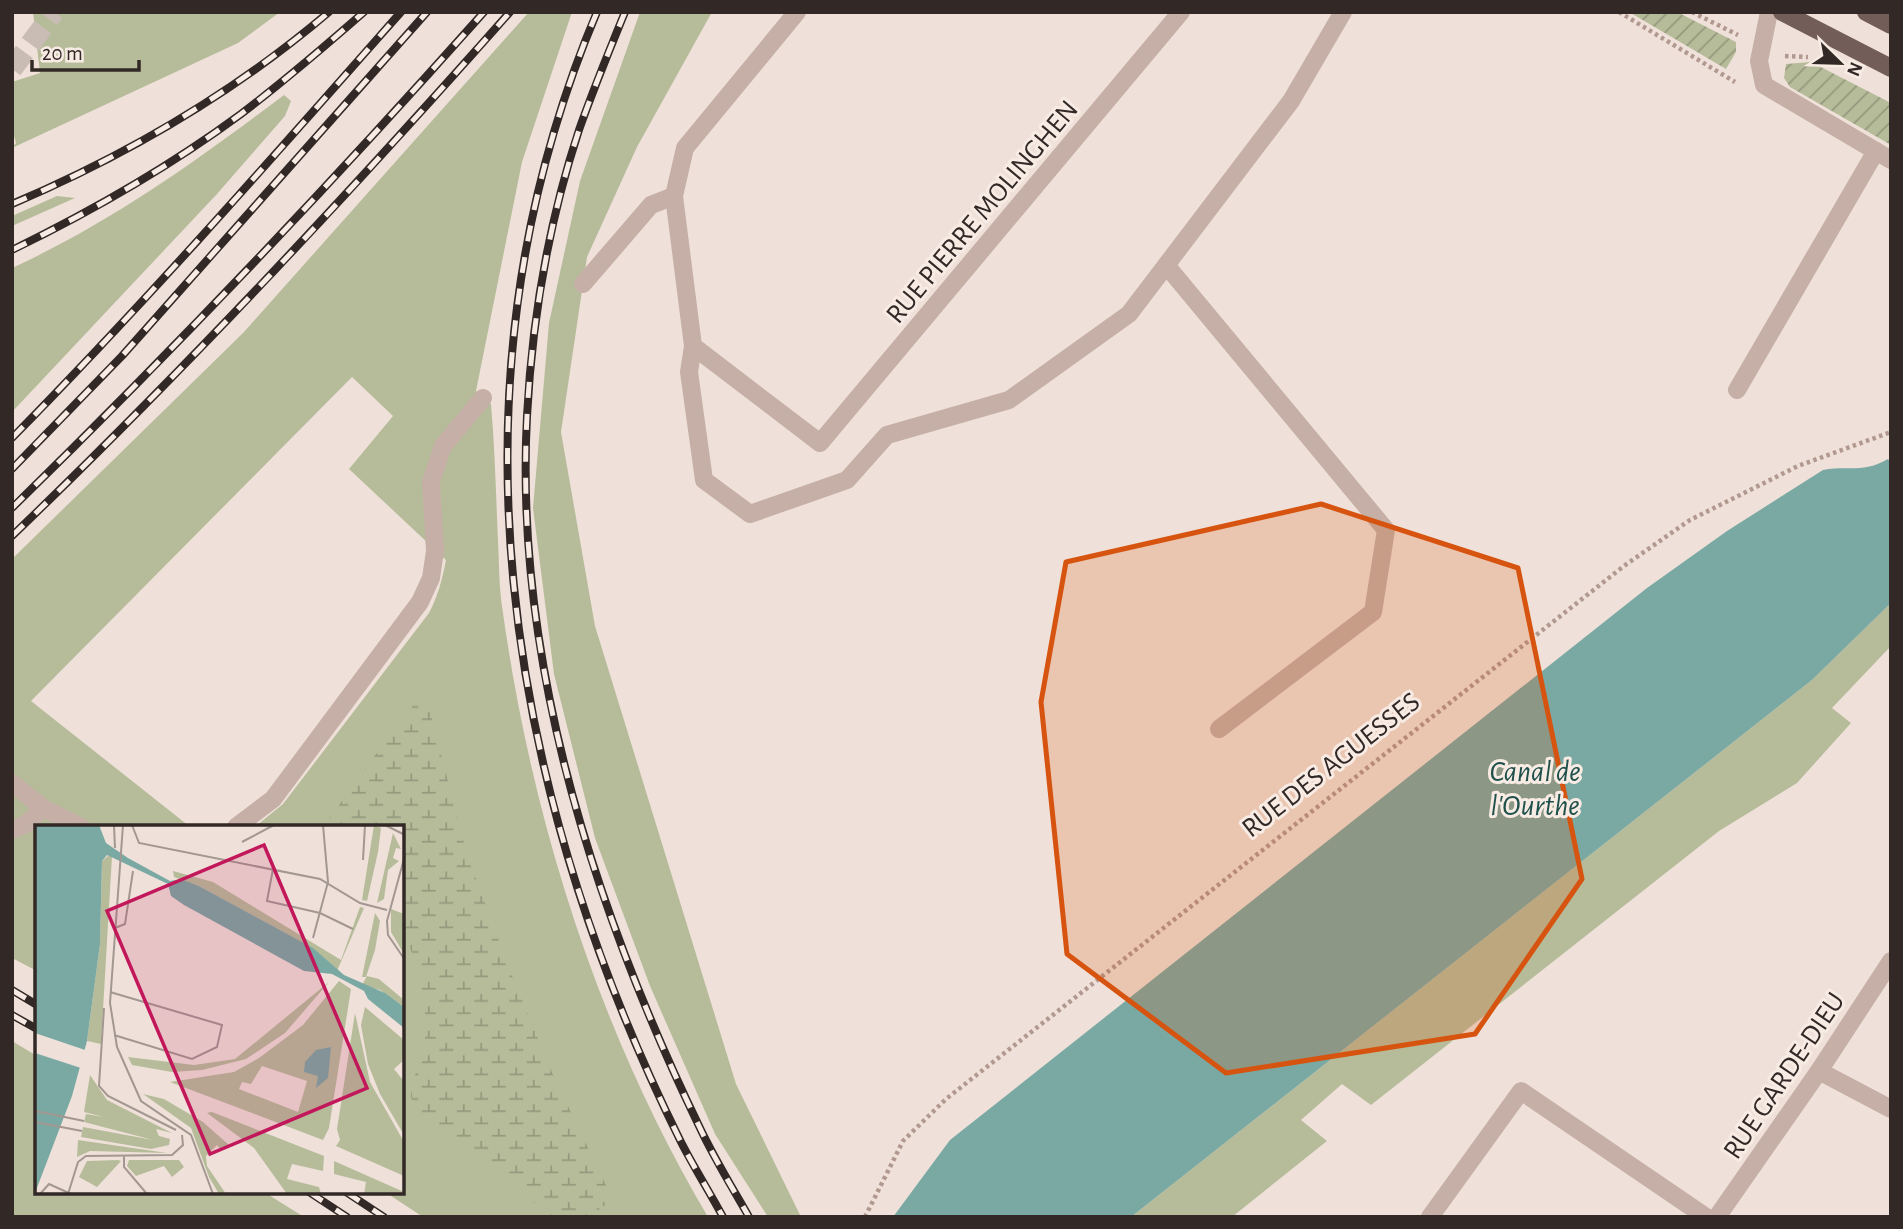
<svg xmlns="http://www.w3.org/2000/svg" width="1903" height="1229" font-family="'Alegreya Sans',sans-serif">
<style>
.green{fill:#b6bc9a}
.wetland{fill:url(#wetland-marsh)}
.garden{fill:url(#garden-furrows)}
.water{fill:#7aa9a3}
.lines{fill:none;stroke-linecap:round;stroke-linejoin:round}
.motorway-tunnel{stroke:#c9bcb5;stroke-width:21;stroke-dasharray:21 10;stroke-linecap:butt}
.path{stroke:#b19990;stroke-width:4.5;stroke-dasharray:3.5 3.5;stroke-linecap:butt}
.service{stroke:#c5afa6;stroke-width:18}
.minor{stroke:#c5afa6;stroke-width:18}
.primary{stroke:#735d58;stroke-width:18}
.rail-casing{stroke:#322826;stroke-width:8}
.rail{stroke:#f7ebe4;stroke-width:5;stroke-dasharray:16;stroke-linecap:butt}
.marked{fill:#d6540f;fill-opacity:0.2;stroke:#d6540f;stroke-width:5;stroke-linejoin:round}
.labels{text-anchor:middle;stroke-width:6;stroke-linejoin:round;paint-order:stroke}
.street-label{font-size:28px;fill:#322826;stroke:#f7ebe4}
.water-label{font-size:30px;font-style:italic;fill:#1f504b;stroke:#f7ebe4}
.inset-road{fill:none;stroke:#a39791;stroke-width:2}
.view{fill:#c2185b;fill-opacity:0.15;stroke:#c2185b;stroke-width:3.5}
.inset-edge{fill:none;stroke:#322826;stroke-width:3.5}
</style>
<defs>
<pattern id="wetland-marsh" width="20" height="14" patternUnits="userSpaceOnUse" patternTransform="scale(1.75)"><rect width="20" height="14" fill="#b6bc9a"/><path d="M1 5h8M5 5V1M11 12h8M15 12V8" fill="none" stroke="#95997d"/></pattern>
<pattern id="garden-furrows" width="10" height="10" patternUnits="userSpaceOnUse" patternTransform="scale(1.75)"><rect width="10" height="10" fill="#b6bc9a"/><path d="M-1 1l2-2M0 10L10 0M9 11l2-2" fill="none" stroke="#95997d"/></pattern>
</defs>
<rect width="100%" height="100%" fill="#efe1d9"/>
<path class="green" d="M33,12H280L238,43L12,148L16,143L12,129V82L40,73Z
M529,12H572L522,162L476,391L491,404C495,450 496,496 498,541C499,561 499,580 501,599C530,815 597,1029 708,1217H423L385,1192H402V827L256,826L283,804L429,613C438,596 442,580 446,560L349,469L393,416L352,377L31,701L189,826L37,827V971L12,958V559L243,333Z
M640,12H712L637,147L587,257L561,432L595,626L736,1084L801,1217H768L715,1134L650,986L595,838L554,674L533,508L549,323L580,181Z
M284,95L291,101L285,116L217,194L12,412V268C110,223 198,160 284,95Z
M57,196L75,198L12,226V216Z
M1891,603V646L1832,708L1851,723L1797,783L1719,831L1371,1105L1342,1084L1301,1120L1327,1141L1232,1217H1131L1812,680Z
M12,1041L37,1056V1192H264L304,1217H12Z"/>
<path class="wetland" d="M414,698L436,704L432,719L466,851L510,971L553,1075L613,1200L598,1210L592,1217H553L417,1114L411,1097L412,1085L425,1043V1011L420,979L403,925L402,827L324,826L373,758L411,711Z"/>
<path class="garden" d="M1629,12H1677L1736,42V52L1726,69Z
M1811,62L1891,103V145L1790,87L1784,78L1786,64Z"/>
<path class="water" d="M1888,459L1891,463V603L1812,680L1131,1217H893L950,1140L1647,588L1727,531L1823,470C1849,465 1862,474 1888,459Z"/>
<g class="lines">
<path class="motorway-tunnel" d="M12,69L54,12"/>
<path class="path" d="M1619,12L1735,82
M1692,12L1738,35
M1785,56L1808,57
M865,1217L903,1141L946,1099L1624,566L1690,520L1798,466L1891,432"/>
<path class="service" d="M1166,265L1386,530L1373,612L1219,729
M583,284L651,205L674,196
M693,346L689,372L704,480L750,514L847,480L887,435L1009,400L1129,314L1291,101L1343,12
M1737,390L1876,151
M12,783L43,808L81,827
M236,827L273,799L420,602L431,578L435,551L431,482L443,446L483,398
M12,830L26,824L43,808
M1819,1071L1891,1109"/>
<path class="minor" d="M797,12L685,148L674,196L693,346L820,443L1181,12
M1769,12L1759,61L1764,85L1891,160
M1430,1217L1521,1091L1706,1217
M1717,1217L1819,1071L1891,961"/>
<path class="primary" d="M1782,12L1891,68
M1866,12L1891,25"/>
<g class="rail-casing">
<path id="rail" d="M597,12C439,385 505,786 680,1140C693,1166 709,1191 723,1217
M625,12C609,51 593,90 579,130C549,221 532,320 527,416C514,662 594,909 700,1128C714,1158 732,1187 749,1217
M12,204C125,156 235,92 329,12
M12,250C92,211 169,167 241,114C283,82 324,47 364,12
M12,438C147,301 274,156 401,12
M12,469L122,356L427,12
M12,508C176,348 332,183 484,12
M12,536C186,369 350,193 510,12
M12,990L37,1005
M12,1015L37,1029
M309,1192L347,1217
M346,1192L384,1217"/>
</g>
<use href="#rail" class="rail"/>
</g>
<path class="marked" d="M1321,504L1518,568L1582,879L1475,1034L1226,1073L1067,954L1041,702L1066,562Z"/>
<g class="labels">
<g class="street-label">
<text transform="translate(981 211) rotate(-50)" y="10">RUE PIERRE MOLINGHEN</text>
<text transform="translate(1330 764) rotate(-38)" y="10">RUE DES AGUESSES</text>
<text transform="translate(1783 1075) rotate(-56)" y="10">RUE GARDE-DIEU</text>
</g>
<g class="water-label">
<text x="1535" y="781">Canal de<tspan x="1535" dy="34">l'Ourthe</tspan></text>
</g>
</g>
<g transform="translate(35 825)">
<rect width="369" height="369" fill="#efe1d9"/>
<path d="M358,8L366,24L361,23L358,33L364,36L353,45L349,74L342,78ZM138,46L178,57L306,135L325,82L329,83L302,146L277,123L164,61L139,52ZM356,84L369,89V129L356,107ZM332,151L344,154L369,175V182L345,165L327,160ZM304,156L316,164L294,303L288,315L135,257L199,247L224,233L268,200ZM227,241L272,256L263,287L204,264L207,257L216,259ZM294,157L250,208L211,234L167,245L137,247L97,240L93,232L159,240L200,234ZM330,182L369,215V235L359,244L368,255L369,310L345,269L333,239L326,200ZM320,188L335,257L369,317V351L301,321L305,315L302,304ZM55,250L72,275L137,308L121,304L124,311L135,314L134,320L116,324L46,312L48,302L118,315L49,297L51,289L69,292L49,287ZM108,269L129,274L168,297L194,320L186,325L182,320L171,331L172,341L191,369H184L174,352L156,303ZM177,287L289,331L288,346L257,339L252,354L284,362L286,369H252L219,323L172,288ZM43,315L132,328L55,326L42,332ZM144,335L149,342L137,352L129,341L101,351L92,341L94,335ZM52,336L83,335L86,336L62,362L44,352ZM299,336L369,367V369H329L331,357L299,349Z" fill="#b6bc9a" fill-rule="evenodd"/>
<path d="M339,0L346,3L343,27L332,76L327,75ZM340,88L345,96L340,125L331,152H327Z" fill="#b6bc9a"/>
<path d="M295,186L302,189L294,217L272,227L267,242L242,239Z" fill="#b6bc9a"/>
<path d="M74,30L77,31L66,219L52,216L65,119L67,36Z" fill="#b6bc9a"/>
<path d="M0,0H64L71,18L93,33L135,56L146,54L164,61L278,123L309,150L350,168L369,182V203L333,174L329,166L297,149L269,146L149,80L136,71L133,59L72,30L67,36L65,119L52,216L37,271L0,368ZM296,222L293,253L281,263L283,251L269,247L270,237L281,225Z" fill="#7aa9a3"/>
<path d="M0,208L53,226L49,244L0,228Z" fill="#efe1d9"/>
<path class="inset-road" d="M79,0L80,23M88,0L75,178L82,222L106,276L156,310L178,369M97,0L104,18L285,54L325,78L352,85M350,0L370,10M207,17L239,0M370,30L352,96L353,110L370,135M328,35L330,0M238,44L232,76L285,88L318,104M80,103L90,99L98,46M278,113L293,57L288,0M75,167L187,200L182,222L157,234L79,210M69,183L64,261L73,271L141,305M0,286L49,296M0,297L47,306M89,331V342L112,369M5,369L14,359L36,369M33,369L43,337L51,331L137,330L148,320L147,310"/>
<path class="view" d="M229,20L332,263L175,329L72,86Z"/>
<rect width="369" height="369" class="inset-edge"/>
</g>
<rect width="1903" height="1229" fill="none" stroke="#322826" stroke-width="28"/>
<g transform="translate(1840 63) rotate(113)" stroke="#f7ebe4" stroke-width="5" paint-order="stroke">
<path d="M0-5L12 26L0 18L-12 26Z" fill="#322826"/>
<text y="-10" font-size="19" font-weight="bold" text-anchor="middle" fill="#322826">N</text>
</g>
<path d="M32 60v10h107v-10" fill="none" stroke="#322826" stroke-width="3.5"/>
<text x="42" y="60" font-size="21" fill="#322826" stroke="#f7ebe4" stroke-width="5" paint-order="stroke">20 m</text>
</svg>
